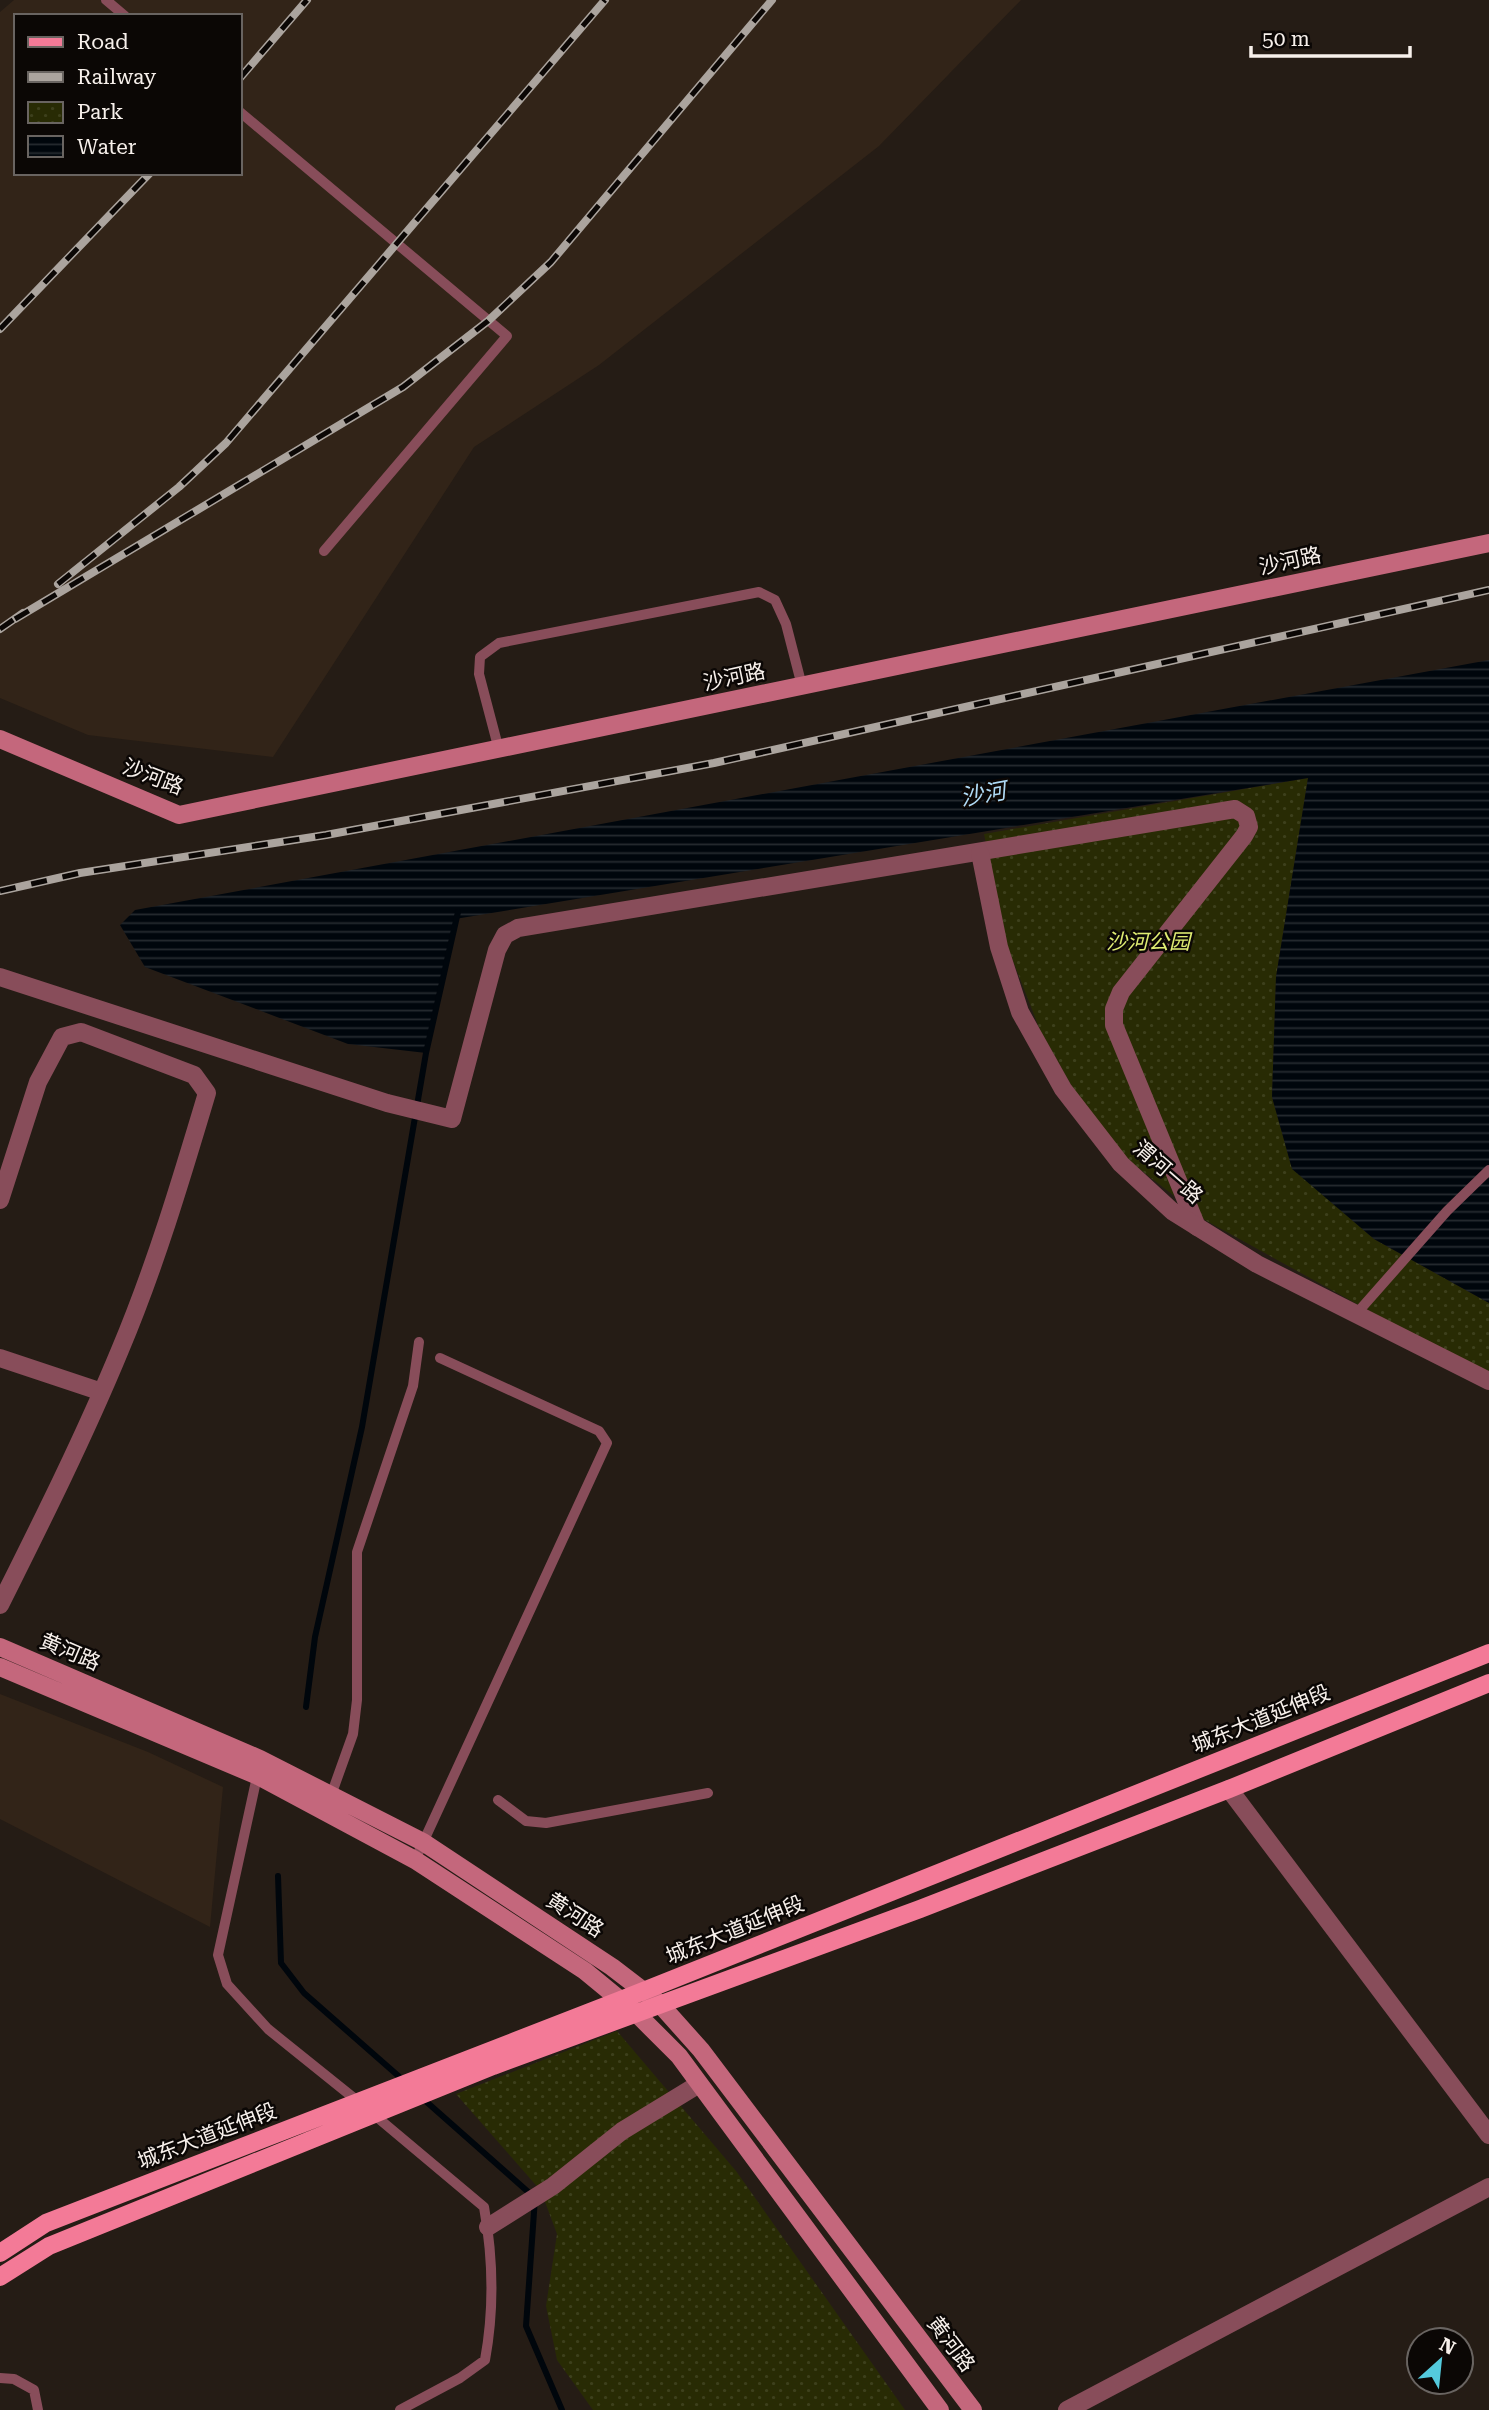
<svg xmlns="http://www.w3.org/2000/svg" width="1489" height="2410" font-family="'Roboto Serif','Noto Sans SC',serif">
<style>
.built{fill:#322418;fill-rule:evenodd}
.park{fill:url(#park-dots)}
.water{fill:url(#water-rules)}
.lines{fill:none;stroke-linecap:round;stroke-linejoin:round}
.stream{stroke:#00060c;stroke-width:6}
.service{stroke:#884d5a;stroke-width:10}
.minor{stroke:#884d5a;stroke-width:18}
.tertiary{stroke:#884d5a;stroke-width:18}
.secondary{stroke:#c4677c;stroke-width:18}
.primary{stroke:#f37a97;stroke-width:18}
.rail-casing{stroke:#aba49e;stroke-width:8}
.rail{stroke:#0b0705;stroke-width:5;stroke-dasharray:16;stroke-linecap:butt}
.labels{text-anchor:middle;stroke-width:5;stroke-linejoin:round;paint-order:stroke}
.street-label{font-size:21px;fill:#f7f0eb;stroke:#0b0705}
.park-label{font-size:21px;font-style:italic;fill:#e0ed73;stroke:#0b0705}
.water-label{font-size:23px;font-style:italic;fill:#afdaf5;stroke:#0b0705}
</style>
<defs>
<pattern id="park-dots" width="8" height="8" patternUnits="userSpaceOnUse" patternTransform="scale(1.75)"><rect width="8" height="8" fill="#282b04"/><path d="M2 2h.1M6 6h.1" fill="none" stroke="#3d401c" stroke-width="1.8" stroke-linecap="round"/></pattern>
<pattern id="water-rules" width="6" height="5" patternUnits="userSpaceOnUse" patternTransform="scale(1.75)"><rect width="6" height="5" fill="#00060c"/><path d="M0 2.5h6" fill="none" stroke="#262b30"/></pattern>
</defs>
<rect width="100%" height="100%" fill="#251c15"/>
<path class="built" d="M14,0H1021L879,146L599,365L474,447L273,757L88,735L0,698V12ZM16,16H240V173H16Z
M0,1694L148,1752L223,1787L210,1927L0,1819Z"/>
<path class="park" d="M1308,778L1276,977L1272,1097L1292,1168L1374,1239L1489,1303V1377L1205,1220L1128,1160L1074,1090L1040,1030L1008,948L984,834Z
M617,2031L736,2171L905,2410H593L557,2360L546,2306L557,2234L541,2191L456,2094Z"/>
<path class="water" d="M1489,660V1303L1374,1239L1292,1169L1272,1097L1276,977L1308,778L455,919L426,1053L348,1044L145,967L120,925L135,910Z"/>
<g class="lines">
<path class="stream" d="M306,1707L315,1637L362,1427L426,1053L458,912
M278,1876L281,1963L304,1993L403,2080
M421,2097L535,2198L526,2326L562,2410"/>
<path class="service" d="M106,0L125,16
M240,112L507,336L324,551
M499,750L479,674L480,657L499,643L759,592L775,600L786,624L802,686
M1357,1313L1447,1211L1489,1170
M258,1772L218,1955L227,1984L268,2029L360,2103
M498,1800L526,1821L546,1823L708,1793
M329,1801L353,1734L357,1700V1552L413,1386L419,1342
M415,1860L607,1443L599,1431L440,1358
M372,2113L484,2207C493,2257 494,2311 485,2360L460,2378L400,2410
M0,2378L14,2379L34,2390L38,2410"/>
<path class="minor" d="M0,977L387,1103L452,1119L497,950L505,935L518,928L1235,809L1246,816L1249,827L1244,836L1121,992L1114,1009V1025L1197,1227
M0,1200L38,1082L62,1037L81,1032L194,1075L207,1093C181,1180 155,1267 120,1350C84,1437 42,1521 0,1605
M0,1358L102,1392
M1229,1789L1489,2135
M488,2227L553,2186L622,2131L699,2084
M1067,2410L1489,2187"/>
<path class="tertiary" d="M980,853L999,947L1020,1012L1063,1089L1121,1164L1172,1211L1257,1264L1489,1381"/>
<path class="secondary" d="M0,739L179,815L1489,543
M0,1647L260,1759L423,1842L612,1967L659,2003L701,2050L973,2410
M0,1667L258,1776L415,1860L585,1971L636,2013L679,2056L940,2410"/>
<path class="primary" d="M0,2253L46,2223L621,2000L1489,1653
M0,2277L49,2246L493,2066L920,1909L1229,1789L1489,1683"/>
<g class="rail-casing">
<path id="rail" d="M240,78L307,0
M0,329L150,173
M58,584L179,487L226,443L605,0
M15,619L403,387L488,321L551,262L772,0
M0,629L23,613
M0,891L80,873L326,835L714,763L1489,590"/>
</g>
<use href="#rail" class="rail"/>
</g>
<g class="labels">
<g class="street-label">
<text transform="translate(1290 561) rotate(-12)" y="7">沙河路</text>
<text transform="translate(734 677) rotate(-12)" y="7">沙河路</text>
<text transform="translate(153 777) rotate(21)" y="7">沙河路</text>
<text transform="translate(1168 1172) rotate(41)" y="7">渭河一路</text>
<text transform="translate(70 1652) rotate(23)" y="7">黄河路</text>
<text transform="translate(1261 1719) rotate(-22)" y="7">城东大道延伸段</text>
<text transform="translate(575 1915) rotate(33)" y="7">黄河路</text>
<text transform="translate(735 1930) rotate(-22)" y="7">城东大道延伸段</text>
<text transform="translate(207 2136) rotate(-21)" y="7">城东大道延伸段</text>
<text transform="translate(951 2344) rotate(53)" y="7">黄河路</text>
</g>
<g class="park-label">
<text x="1148" y="949">沙河公园</text>
</g>
<g class="water-label">
<text transform="translate(983 794) rotate(-10)" y="8">沙河</text>
</g>
</g>
<rect x="14" y="14" width="228" height="161" fill="#0b0705" stroke="#696461" stroke-width="2"/>
<rect x="28" y="37" width="35" height="10" fill="#f37a97" stroke="#696461" stroke-width="2"/>
<text x="77" y="49" font-size="21" fill="#f7f0eb">Road</text>
<rect x="28" y="72" width="35" height="10" fill="#aba49e" stroke="#696461" stroke-width="2"/>
<text x="77" y="84" font-size="21" fill="#f7f0eb">Railway</text>
<rect x="28" y="102" width="35" height="21" fill="url(#park-dots)" stroke="#696461" stroke-width="2"/>
<text x="77" y="119" font-size="21" fill="#f7f0eb">Park</text>
<rect x="28" y="136" width="35" height="21" fill="url(#water-rules)" stroke="#696461" stroke-width="2"/>
<text x="77" y="154" font-size="21" fill="#f7f0eb">Water</text>
<g transform="translate(1440 2361) rotate(27)"><circle r="33" fill="#0b0705" stroke="#696461" stroke-width="2"/>
<path d="M0-5L12 26L0 18L-12 26Z" fill="#54cadd"/>
<text y="-10" font-size="19" font-weight="bold" text-anchor="middle" fill="#f7f0eb">N</text>
</g>
<path d="M1251 46v10h159v-10" fill="none" stroke="#f7f0eb" stroke-width="3.5"/>
<text x="1262" y="46" font-size="21" fill="#f7f0eb" stroke="#0b0705" stroke-width="5" paint-order="stroke">50 m</text>
</svg>
